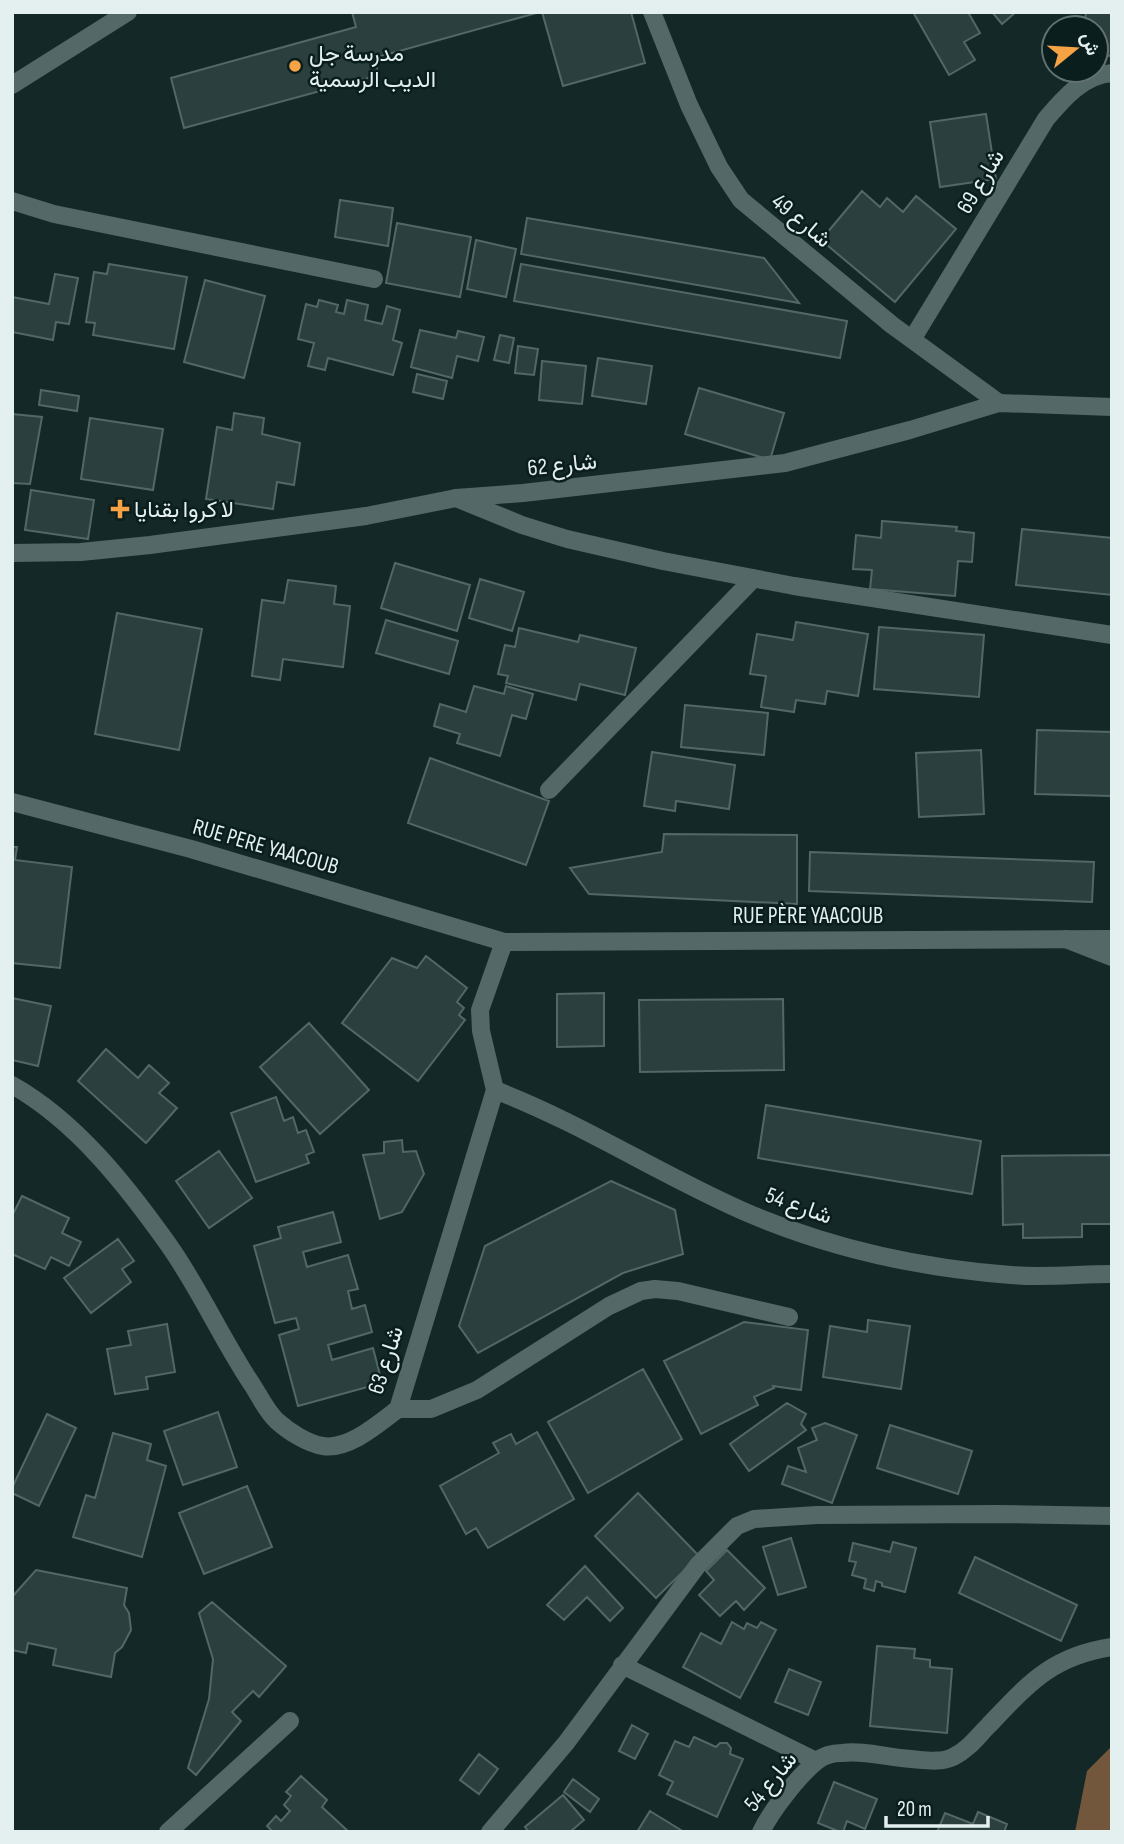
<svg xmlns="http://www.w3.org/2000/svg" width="1124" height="1844" font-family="'Sofia Sans Condensed',Vazirmatn,sans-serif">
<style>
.forest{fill:#72573d}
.building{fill:#2b3f3f;stroke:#526767;stroke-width:2}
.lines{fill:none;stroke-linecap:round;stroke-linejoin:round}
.minor{stroke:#546868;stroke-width:18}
.tertiary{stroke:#546868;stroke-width:18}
.poi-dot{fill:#f5a345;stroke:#0b1e1e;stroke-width:2.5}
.labels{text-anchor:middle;stroke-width:5;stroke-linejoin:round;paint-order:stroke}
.poi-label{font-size:23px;fill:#e4f0ef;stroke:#0b1e1e;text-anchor:start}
.street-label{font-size:23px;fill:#e4f0ef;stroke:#0b1e1e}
</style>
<rect width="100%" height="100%" fill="#152828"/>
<path class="forest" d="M1112,1746V1832H1075L1087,1771Z"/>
<path class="building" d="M352,12H540L374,58L379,75L184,128L171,78L356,27Z
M542,12H631L645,63L563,86Z
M913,12H968L980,33L964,42L975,60L949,75Z
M992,12H1016L1002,24Z
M1086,12H1112V56L1096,54V28H1084Z
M986,114L996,179L940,187L930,122Z
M862,191L880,207L887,198L903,212L916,196L956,229L895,302L821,240Z
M340,200L393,208L388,246L335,237Z
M527,218L764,258L799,303L521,254Z
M397,223L471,237L460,297L386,283Z
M476,240L516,249L506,297L467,289Z
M109,264L187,277L174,349L93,335L95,323L86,322L94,272L107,274Z
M521,264L847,321L840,358L514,301Z
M55,274L78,278L69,324L56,322L53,340L12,332V297L49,304Z
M205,280L265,296L244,378L184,362Z
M319,300L338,305L336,312L344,314L347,300L368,305L365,320L382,324L387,306L400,310L393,340L402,343L393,375L328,358L325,370L308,366L314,343L298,339L306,304L317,307Z
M420,330L456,338L458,331L484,337L478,361L457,356L452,378L411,367Z
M500,335L514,338L509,363L494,360Z
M518,346L538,349L534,375L515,373Z
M598,358L652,366L646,404L592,396Z
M542,361L586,366L582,404L539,400Z
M417,374L447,381L443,399L413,392Z
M699,388L784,413L770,460L685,434Z
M41,390L79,396L77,411L39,405Z
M234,413L264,418L262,434L300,443L294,485L277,482L273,509L206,499L217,427L232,430Z
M12,414L42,417L30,484L12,483Z
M90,418L163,429L153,490L81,479Z
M31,490L94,500L88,539L25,530Z
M882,521L957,527L956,531L974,533L972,562L958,561L955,596L870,589L872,570L853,569L856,535L881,538Z
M1022,529L1112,538V595L1016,585Z
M395,563L470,585L457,631L381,608Z
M480,579L524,592L512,631L469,618Z
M288,580L336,586L334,604L350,606L343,667L283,659L280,680L252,676L262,600L284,603Z
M117,613L202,629L179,750L95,734Z
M386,620L458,641L449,674L376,653Z
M796,622L868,634L858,696L827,691L825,704L796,700L794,712L761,707L766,676L750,674L757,634L793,640Z
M879,627L984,635L979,697L874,689Z
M519,628L578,642L580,635L636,648L625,695L580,684L576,700L506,683L508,676L498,674L505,645L515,647Z
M474,686L504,694L506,686L533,694L526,719L512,715L500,756L457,743L460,734L434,726L440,704L466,712Z
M685,705L768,713L764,755L681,747Z
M1037,730L1112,732V796L1035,794Z
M981,750L984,814L919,817L916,753Z
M652,752L735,765L729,809L676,801L675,811L644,806Z
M430,758L549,801L526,865L408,823Z
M664,834L797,835V904L589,894L570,868L662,852Z
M12,847H17L15,860L72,867L60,968L12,963Z
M810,852L1094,862L1092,902L809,891Z
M426,956L467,988L457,1002L464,1008L459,1015L465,1020L418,1081L342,1023L392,958L417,968Z
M604,993V1046L557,1047V994Z
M12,998L51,1006L38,1066L12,1060Z
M783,999L784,1070L640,1072L639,1000Z
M309,1023L369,1090L320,1134L260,1067Z
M106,1049L138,1078L149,1065L169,1083L159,1093L177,1108L146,1143L78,1081Z
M276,1097L284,1121L293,1117L298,1133L306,1130L314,1152L306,1155L309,1163L256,1182L231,1113Z
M766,1105L981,1141L972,1194L758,1158Z
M402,1140L403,1152L416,1151L424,1174L402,1212L380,1219L363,1155L384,1153V1142Z
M219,1151L252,1198L209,1228L176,1181Z
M1112,1155V1224H1082V1237L1023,1238V1224L1003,1225L1002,1156Z
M611,1181L675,1210L683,1254L623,1273L478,1353L459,1326L485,1246Z
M22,1196L69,1218L62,1233L81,1242L69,1266L51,1257L45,1269L12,1254V1216Z
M333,1212L341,1242L303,1252L307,1267L348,1255L358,1289L348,1291L352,1309L365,1305L372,1332L328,1345L332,1360L373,1348L382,1383L298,1406L279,1335L299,1329L296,1318L275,1323L254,1246L281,1238L278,1227Z
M118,1239L134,1261L122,1269L131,1282L91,1313L64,1278Z
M868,1320L910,1326L901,1389L823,1377L830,1326L867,1332Z
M744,1322L808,1330L801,1390L773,1386L774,1388L754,1397L758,1405L701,1434L664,1361Z
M167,1324L175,1372L146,1377L148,1389L115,1394L107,1349L131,1345L128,1331Z
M643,1369L682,1439L588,1493L548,1422Z
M787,1403L806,1414L801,1424L806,1430L749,1471L730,1444Z
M218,1412L237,1467L183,1485L164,1431Z
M47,1414L76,1428L39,1506L12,1493V1488Z
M825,1423L857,1435L832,1503L782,1484L788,1466L806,1472L798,1448L817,1440L812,1428Z
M890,1425L972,1451L958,1494L877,1468Z
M537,1432L574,1499L488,1548L476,1528L466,1534L440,1486L499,1453L493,1443L511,1434L516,1444Z
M113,1433L151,1444L147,1460L166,1466L142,1557L73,1537L86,1495L95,1498Z
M247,1486L272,1547L204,1574L179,1513Z
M638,1493L699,1556L656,1598L595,1536Z
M791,1538L806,1587L778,1595L763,1547Z
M893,1542L916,1548L905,1592L882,1586V1583L876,1581L874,1591L864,1588L866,1579L852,1575L856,1562L849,1561L853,1543L890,1552Z
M727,1550L765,1588L744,1610L736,1601L720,1616L699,1595L714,1580L706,1571Z
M975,1557L1077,1605L1061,1641L959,1593Z
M585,1566L623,1608L610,1621L587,1597L564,1620L547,1605Z
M36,1570L127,1588L124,1605L129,1613L131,1630L122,1647L115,1653L111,1677L53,1665L56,1649L28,1643L26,1653L12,1650V1597Z
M212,1602L286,1666L259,1697L253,1691L232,1712L241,1721L196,1775L188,1768L209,1699L213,1659L199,1613Z
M732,1622L744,1629L747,1623L757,1628L761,1622L776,1630L740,1698L683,1667L701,1633L721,1644Z
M877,1646L915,1649L914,1658L930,1660V1667L952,1669L947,1733L870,1726Z
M789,1669L821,1682L808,1715L775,1702Z
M632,1725L648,1734L635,1759L619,1751Z
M694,1737L716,1747L720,1743H727L731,1748L730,1754L743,1759L717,1817L667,1794L673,1782L659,1775L675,1741L689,1747Z
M479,1754L498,1769L479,1794L460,1780Z
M301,1776L327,1800L322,1807L349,1832H273L267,1826L276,1816L281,1821L290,1811L284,1805L291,1796L286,1792Z
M573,1779L599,1799L590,1812L564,1792Z
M834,1782L877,1799L865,1829L847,1821L843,1832H840L818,1823Z
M563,1795L584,1820L570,1832H529L525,1827Z
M650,1811L658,1816L684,1832H637Z
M978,1812L1007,1824L1004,1832H937L945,1813L973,1824Z"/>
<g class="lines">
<path class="minor" d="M652,12L689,105L719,167L741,200L892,325L999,403
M12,85L128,12
M12,201L54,214L374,279
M913,338L1046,119C1063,99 1083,75 1112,73
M456,498L522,525L567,539L663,561L794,586L1112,635
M549,790L754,578
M1066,939L1112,957
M12,1085C76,1121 126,1185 168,1244C200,1289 222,1340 253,1386C260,1397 267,1412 277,1421C288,1431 308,1444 323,1446C349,1450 378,1424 398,1409L495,1090L481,1031L480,1010L504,942
M495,1090C581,1123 659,1174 743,1211C828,1248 919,1268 1011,1275C1044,1278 1079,1274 1112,1274
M398,1409H431L477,1390L609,1306L641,1291L655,1289L678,1291L789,1317
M622,1665L816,1761
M168,1832L290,1721
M490,1832L566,1743L698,1565L737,1526L754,1519L817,1515L997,1514L1112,1516
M761,1832C771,1811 799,1775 817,1761C824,1755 834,1753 842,1753C865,1750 888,1758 911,1759C924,1760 941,1763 953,1757C968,1750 978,1736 989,1725C1029,1683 1052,1656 1112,1647"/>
<path class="tertiary" d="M12,553L81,552L150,545L366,516L456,498L523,493L785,463L910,430L999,403L1112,407
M12,802L191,849L504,942L1112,939"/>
</g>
<g class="poi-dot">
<circle cx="295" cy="66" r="7"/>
<path d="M116.5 498.5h7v7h7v7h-7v7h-7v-7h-7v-7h7z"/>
</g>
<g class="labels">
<g class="poi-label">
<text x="309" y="61">مدرسة جل<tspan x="309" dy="26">الديب الرسمية</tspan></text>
<text x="134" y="517">لا كروا بقنايا</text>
</g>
<g class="street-label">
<text transform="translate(980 181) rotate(-59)" y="8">شارع 69</text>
<text transform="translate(802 220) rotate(40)" y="8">شارع 49</text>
<text transform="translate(562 464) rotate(-6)" y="8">شارع 62</text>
<text transform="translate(266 846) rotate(16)" y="8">RUE PERE YAACOUB</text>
<text x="808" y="923">RUE PÈRE YAACOUB</text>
<text transform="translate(799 1205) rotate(20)" y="8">شارع 54</text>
<text transform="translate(385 1360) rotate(-72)" y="8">شارع 63</text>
<text transform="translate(770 1781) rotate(-51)" y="8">شارع 54</text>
</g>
</g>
<rect width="1124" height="1844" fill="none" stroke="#e4f0ef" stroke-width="28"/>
<g transform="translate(1075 49) rotate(72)"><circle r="33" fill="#0b1e1e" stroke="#627272" stroke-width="2"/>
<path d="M0-5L12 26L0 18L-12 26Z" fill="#f5a345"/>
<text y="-10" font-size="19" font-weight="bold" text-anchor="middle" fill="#e4f0ef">ش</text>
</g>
<path d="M886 1816v10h102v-10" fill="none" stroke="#e4f0ef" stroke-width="3.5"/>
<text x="897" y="1816" font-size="21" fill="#e4f0ef" stroke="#0b1e1e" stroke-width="5" paint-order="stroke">20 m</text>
</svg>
